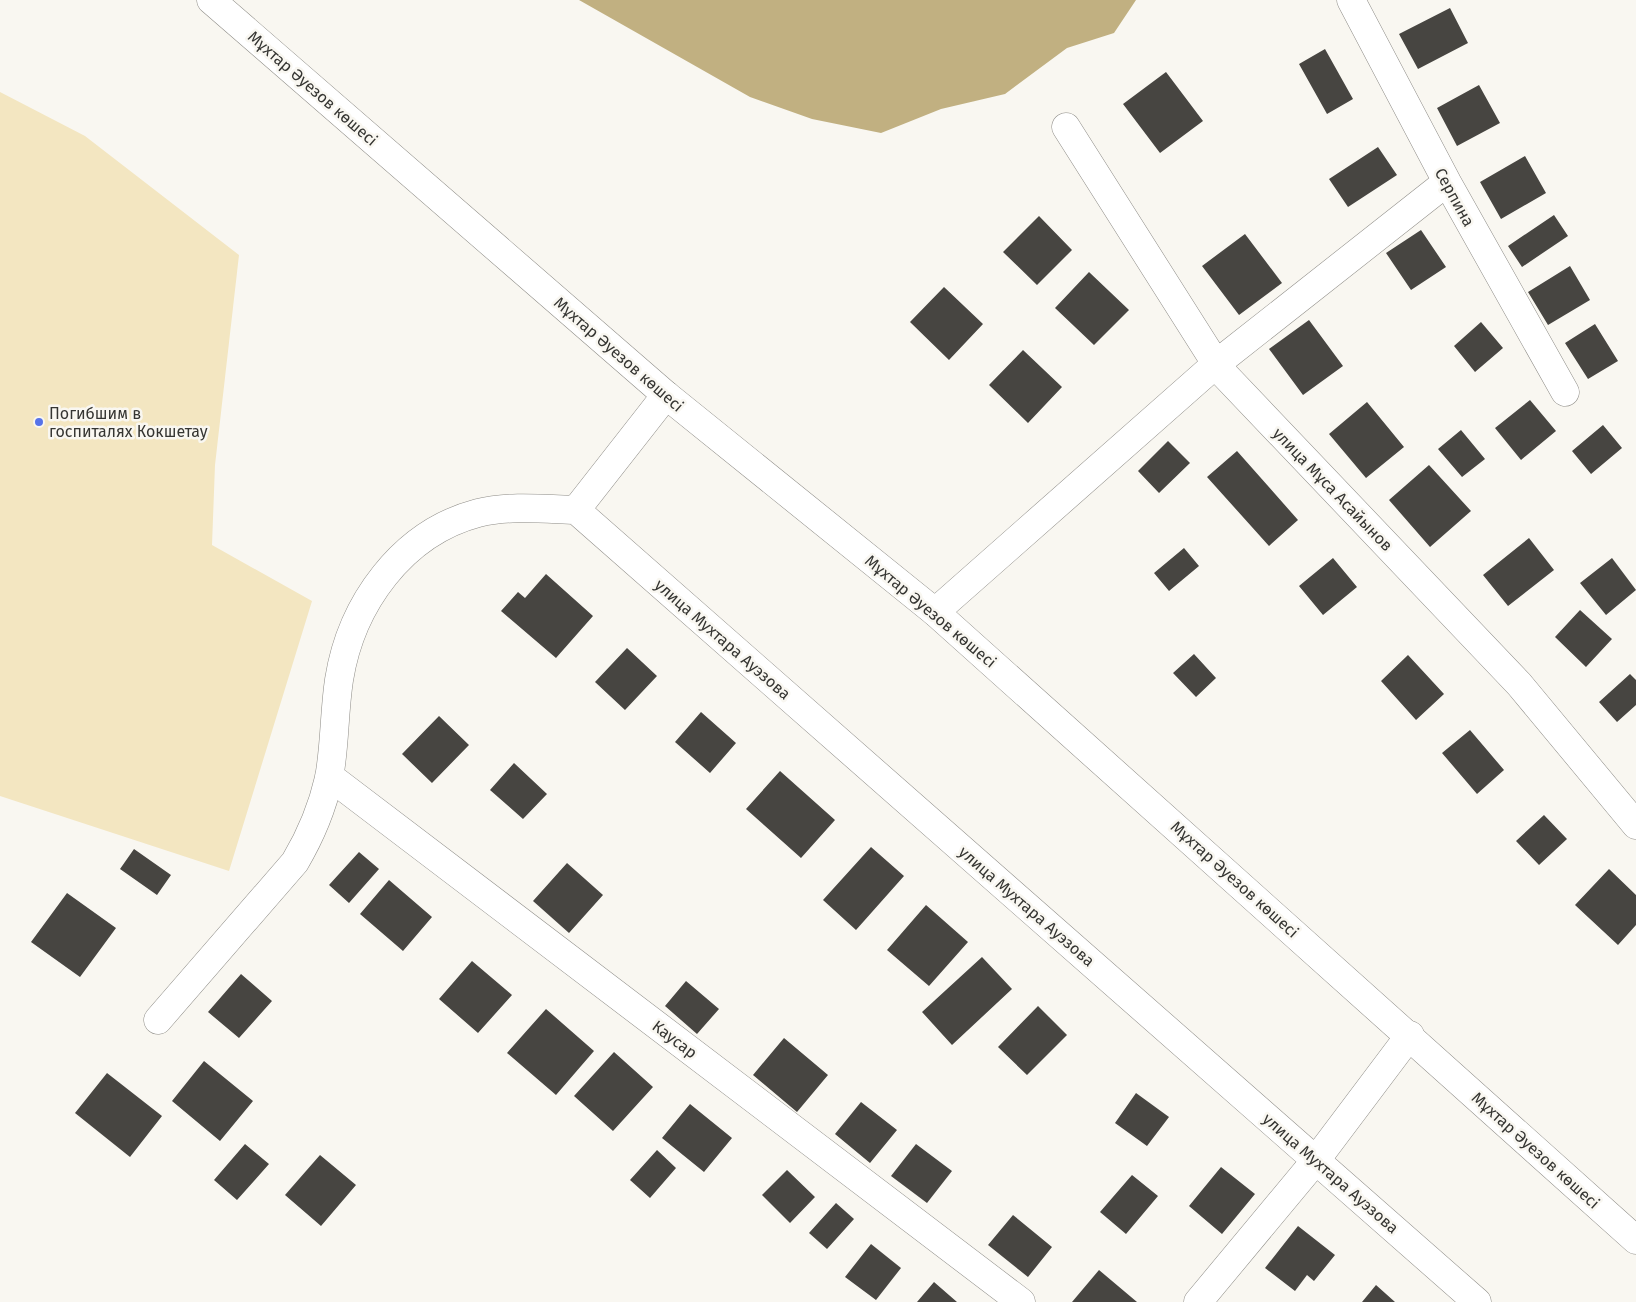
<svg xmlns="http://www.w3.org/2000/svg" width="1636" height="1302" font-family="'Fira Sans',sans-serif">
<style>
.green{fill:#f3e6c1}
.water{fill:#c1b081}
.building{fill:#474541}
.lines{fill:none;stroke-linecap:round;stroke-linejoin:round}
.minor-casing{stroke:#8e8c87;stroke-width:29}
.major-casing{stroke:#8e8c87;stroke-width:29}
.minor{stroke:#fff;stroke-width:28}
.major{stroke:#fff;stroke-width:28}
.poi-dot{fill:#5673e9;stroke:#f9f7f1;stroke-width:2}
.labels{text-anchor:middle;stroke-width:5;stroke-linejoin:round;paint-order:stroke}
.street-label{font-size:16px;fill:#353532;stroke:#f9f7f1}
.poi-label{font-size:16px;fill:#353532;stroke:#f9f7f1;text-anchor:start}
</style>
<rect width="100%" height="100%" fill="#f9f7f1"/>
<path class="green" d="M0,92L85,136L239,255L215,465L212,545L312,601L229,871L0,796Z"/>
<path class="water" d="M579,0H1136L1114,33L1067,48L1005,94L941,109L881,133L812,119L750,97Z"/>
<path class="building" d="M1450,8L1468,43L1418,69L1399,34Z
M1325,49L1353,99L1327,114L1299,64Z
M1166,72L1203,121L1160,153L1123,104Z
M1479,85L1500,123L1457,146L1437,108Z
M1378,147L1397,175L1348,207L1329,179Z
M1525,156L1546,193L1501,219L1480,182Z
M1554,215L1568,236L1522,267L1508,246Z
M1039,216L1072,250L1037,285L1003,252Z
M1421,230L1446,267L1411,290L1386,253Z
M1245,234L1282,283L1239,315L1202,266Z
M1570,266L1590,300L1548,325L1528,292Z
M1089,272L1129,310L1094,345L1055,308Z
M944,287L983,324L949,360L910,322Z
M1309,320L1343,366L1303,395L1269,349Z
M1481,322L1503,348L1475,372L1454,346Z
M1595,324L1618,361L1588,379L1565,343Z
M1023,350L1062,387L1028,423L989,385Z
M1530,400L1556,431L1521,460L1495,428Z
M1367,402L1404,447L1366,478L1329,434Z
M1603,425L1622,448L1591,474L1572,451Z
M1461,430L1485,459L1462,477L1438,449Z
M1168,441L1190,463L1159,493L1138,471Z
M1237,451L1298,520L1269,546L1207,477Z
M1429,465L1471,511L1430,547L1389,500Z
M1529,538L1554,570L1508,606L1483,575Z
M1184,548L1199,566L1169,591L1154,573Z
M1333,558L1357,587L1323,615L1299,586Z
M1612,558L1636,590L1606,615L1580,583Z
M546,574L593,616L556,658L501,611L518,592L525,598Z
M1580,610L1612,639L1586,667L1555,637Z
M627,648L657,676L625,710L595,682Z
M1194,654L1216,678L1196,697L1173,673Z
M1408,655L1444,694L1416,720L1381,681Z
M1630,674L1636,680V705L1617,722L1599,702Z
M701,712L736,743L710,773L675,742Z
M439,716L469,745L432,783L402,754Z
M1470,730L1504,770L1477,794L1442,753Z
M514,763L547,794L523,819L490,790Z
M780,771L835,820L801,858L746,809Z
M1544,815L1567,839L1539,865L1516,841Z
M871,847L904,876L856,930L823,900Z
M134,849L171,875L157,895L120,869Z
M359,852L379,869L349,903L329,885Z
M567,863L603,895L569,933L533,901Z
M1609,869L1636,895V925L1618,945L1575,905Z
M389,880L432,917L403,951L360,914Z
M67,893L116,928L80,977L31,942Z
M926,905L968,942L929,986L887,950Z
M982,957L1012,989L952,1045L922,1012Z
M472,961L512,995L478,1033L439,999Z
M241,974L272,1001L239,1038L208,1012Z
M686,981L719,1009L697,1034L665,1006Z
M1038,1006L1067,1035L1027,1075L998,1047Z
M546,1009L594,1051L556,1095L507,1053Z
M784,1038L828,1075L797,1112L753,1075Z
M614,1052L653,1087L613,1131L574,1096Z
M204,1061L253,1101L220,1141L172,1101Z
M107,1073L162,1116L130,1157L75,1113Z
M1136,1093L1169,1117L1147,1146L1115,1123Z
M861,1102L897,1130L870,1163L835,1134Z
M690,1104L732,1138L704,1172L662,1138Z
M245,1144L269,1164L237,1200L214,1180Z
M916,1144L952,1171L927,1203L891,1176Z
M657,1150L676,1168L650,1198L630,1180Z
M320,1155L356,1185L321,1226L285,1195Z
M1221,1167L1255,1194L1222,1234L1189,1206Z
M787,1170L815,1197L790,1223L762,1195Z
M1132,1175L1158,1196L1126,1234L1100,1212Z
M836,1203L854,1219L827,1249L809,1233Z
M1013,1215L1052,1247L1028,1277L988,1245Z
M1298,1226L1335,1255L1314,1281L1307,1275L1295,1291L1265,1268Z
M871,1244L901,1268L876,1300L845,1277Z
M1099,1270L1137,1302H1072Z
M934,1282L957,1302H917Z
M1376,1285L1395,1302H1362Z"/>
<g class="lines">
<g class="minor-casing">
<path id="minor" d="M1351,0L1447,182L1565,392
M1066,127L1220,370L1519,684L1636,825
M576,510L1477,1302
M935,612L1216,364L1447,182
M329,776L1021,1302
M158,1020L295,862C311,835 322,809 329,778C335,746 334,713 339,680C351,604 402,533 478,513C510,505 545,509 576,510L666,395
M1198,1302L1316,1160L1410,1035"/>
</g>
<g class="major-casing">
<path id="major" d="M211,0L666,395L935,612L1636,1240"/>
</g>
<use href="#minor" class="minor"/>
<use href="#major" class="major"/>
</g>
<circle class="poi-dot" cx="39" cy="422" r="5"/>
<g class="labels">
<g class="street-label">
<text transform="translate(313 88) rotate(41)" y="6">Мұхтар Әуезов көшесі</text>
<text transform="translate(1455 197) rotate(61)" y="6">Серпина</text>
<text transform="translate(619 354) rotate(41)" y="6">Мұхтар Әуезов көшесі</text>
<text transform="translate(1333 489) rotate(46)" y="6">улица Мұса Асайынов</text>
<text transform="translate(931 611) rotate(40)" y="6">Мұхтар Әуезов көшесі</text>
<text transform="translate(723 639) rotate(41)" y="6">улица Мухтара Ауэзова</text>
<text transform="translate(1235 879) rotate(42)" y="6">Мұхтар Әуезов көшесі</text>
<text transform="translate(1027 906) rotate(41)" y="6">улица Мухтара Ауэзова</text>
<text transform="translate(675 1039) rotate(37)" y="6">Каусар</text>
<text transform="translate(1536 1150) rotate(42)" y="6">Мұхтар Әуезов көшесі</text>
<text transform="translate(1331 1173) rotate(41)" y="6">улица Мухтара Ауэзова</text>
</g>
<g class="poi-label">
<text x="49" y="419">Погибшим в<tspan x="49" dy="18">госпиталях Кокшетау</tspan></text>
</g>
</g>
</svg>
